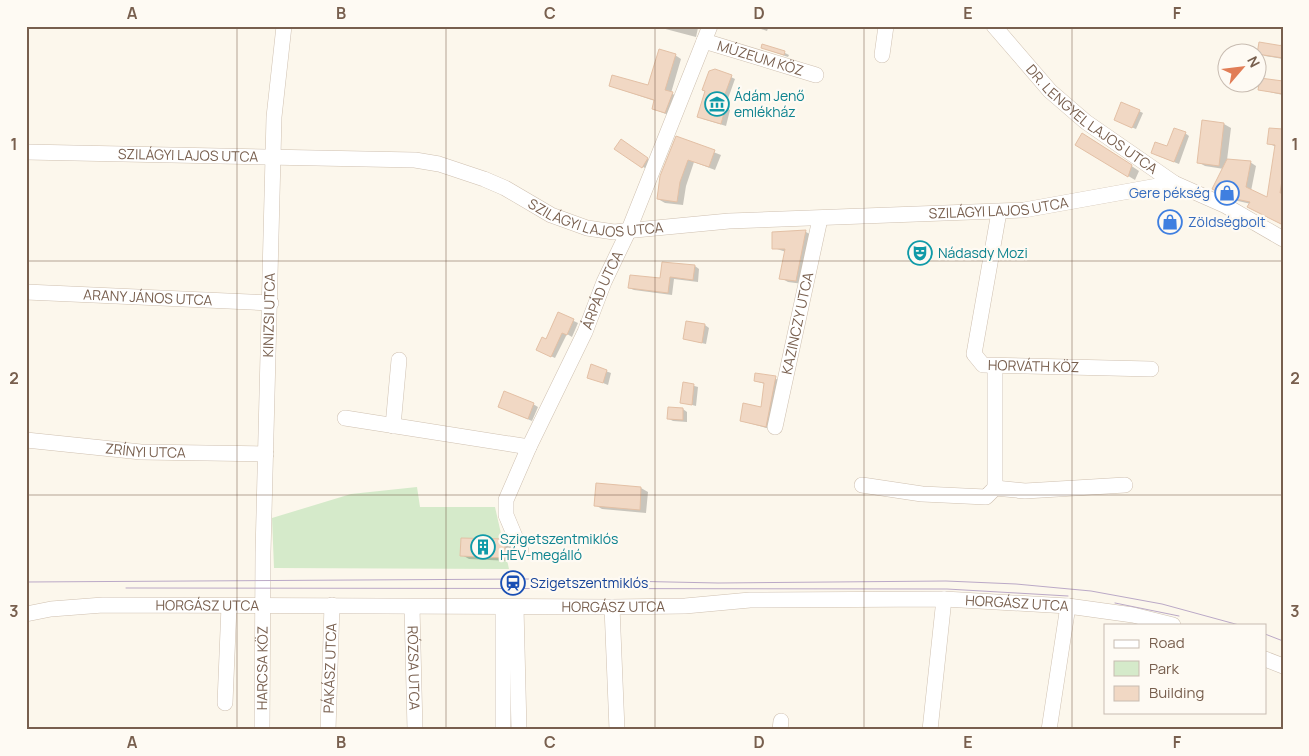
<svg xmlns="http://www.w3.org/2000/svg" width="1309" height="756" font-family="Manrope,sans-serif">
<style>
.green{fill:#d5eaca}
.shadow{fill:#0003}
.building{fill:#f1d8c4;stroke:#e3c0a5}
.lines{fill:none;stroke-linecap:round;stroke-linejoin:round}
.minor-casing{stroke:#cfc0b0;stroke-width:16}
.minor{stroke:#fff;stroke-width:15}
.tram{stroke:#bba9c7;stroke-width:1}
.grid{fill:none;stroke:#785f4e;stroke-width:1;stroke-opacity:0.55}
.labels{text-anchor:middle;stroke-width:4.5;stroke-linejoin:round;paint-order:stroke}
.street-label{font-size:14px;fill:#785f4e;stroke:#fefaf3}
.culture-label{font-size:14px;fill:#0d838f;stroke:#fefaf3;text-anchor:start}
.shop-label{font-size:14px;fill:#366cbe;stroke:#fefaf3;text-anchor:end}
.transit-label{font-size:14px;fill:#164399;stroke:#fefaf3;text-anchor:start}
.neatline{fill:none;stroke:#785f4e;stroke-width:2}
.grid-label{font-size:16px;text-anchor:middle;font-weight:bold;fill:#785f4e}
</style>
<rect width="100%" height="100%" fill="#fcf7ec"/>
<path class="green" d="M417,487L420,507H495L509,569L274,568L272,518L351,494Z"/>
<path class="shadow" d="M654,26H695L698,28L696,37Z
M752,26H769L767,31Z
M1283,38V59L1265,56L1259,53L1280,47Z
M762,48L785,53L789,55L788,57Z
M675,55L681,59L671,93L678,97L671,116L653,109L655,101L610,86L649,87Z
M731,77L735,79L725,107L730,110L726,126L703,119Z
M1283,82V95L1260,90Z
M1139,111L1143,113L1136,129L1119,122Z
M1224,124L1231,128L1227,160L1250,162L1256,166L1251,191L1268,199L1276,147L1268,143L1283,131V224L1251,204L1238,201L1219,191L1224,169L1205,166L1198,162Z
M1185,133L1189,136L1179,164L1156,155Z
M677,138L721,155L715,170L694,162L686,186L683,205L665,203L658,199Z
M1090,138L1139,171L1135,180L1077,145Z
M625,144L651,161L647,169L643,167Z
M806,232L813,236L803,284L788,282L781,278L786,252L774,248L773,233Z
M695,266L699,269L698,282L674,279L672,295L634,290L629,288L662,280Z
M559,314L578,323L572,337L567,334L555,358L542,352Z
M705,325L709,328L706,344L684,339Z
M592,366L611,373L608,385L588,377Z
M756,374L780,380L770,429L741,421L762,408L765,384L755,381Z
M684,383L698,387L696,406L681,402Z
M533,404L538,407L532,421L504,409Z
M683,409L687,412V422L673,421L669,419Z
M597,484L641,488L648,492L646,513L602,509L595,505Z
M505,540L512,544L511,561L469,559L462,555Z"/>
<path class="building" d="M1259,42L1283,46V58L1257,54Z
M762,44L785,51L784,55L761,48Z
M659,49L676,54L665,90L673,92L665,113L652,109L654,100L609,86L612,75L648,85Z
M715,69L732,75L721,105L726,106L721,124L697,117L705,91L702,90L709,71Z
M1260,78L1283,81V94L1258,90Z
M1121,102L1140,110L1132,128L1114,120Z
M1202,120L1224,123L1219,166L1197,163Z
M1174,128L1186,132L1174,162L1151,153L1155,142L1167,146Z
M1269,128L1283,129V174L1280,193H1283V225L1247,207L1250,202L1231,198L1212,189L1227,159L1251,161L1246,187L1267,197L1275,145L1267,144Z
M1082,133L1132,165L1128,177L1075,145Z
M676,136L715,150L709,167L688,160L680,182L677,202L657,199L660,176Z
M621,139L648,158L642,168L614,149Z
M806,230L796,281L779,279L785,249H772V232Z
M662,262L695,265L693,280L670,277L668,293L628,288L630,275L660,278Z
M558,312L574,319L567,335L562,333L551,357L536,350L542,337L546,339Z
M686,321L705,324L702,343L683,339Z
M591,364L607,370L603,383L587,378Z
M755,373L776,376L766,427L740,421L743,403L761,407L764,383L754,381Z
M683,382L694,384L692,405L680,403Z
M504,391L534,403L528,419L498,407Z
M668,407L683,408V420L667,419Z
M596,483L641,487L640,510L594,506Z
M461,538L505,539V558L460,556Z"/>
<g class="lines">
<g class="minor-casing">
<g id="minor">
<path id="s1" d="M994,26L1050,91L1086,122L1174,183L1226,206L1283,239"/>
<path id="s2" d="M704,41L816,75"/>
<path d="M882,55L886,26"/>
<path id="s3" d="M26,152L415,160L439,164L484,179L505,188L551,215L587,228L614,232L729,221L1024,210L1174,183"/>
<path id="s4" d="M999,212L974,354L983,365L1151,369"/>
<path id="s5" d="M26,292L271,303"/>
<path d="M995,367V488"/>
<path d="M345,418L529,447"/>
<path d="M393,426L399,360"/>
<path id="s6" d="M775,427L820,219"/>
<path id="s7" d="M26,440L141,452L266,454"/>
<path d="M862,485L922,494L986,497L995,488L1025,491L1125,485"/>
<path id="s8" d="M521,551L506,515V500L529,447L585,332L604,282L628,232L710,26"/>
<path id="s9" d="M412,607L415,730"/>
<path d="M516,607L519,730"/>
<path d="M612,607L617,730"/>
<path id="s10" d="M26,614L51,609L103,605L612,607L685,606L750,600L944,599L1068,606L1133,615L1173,625"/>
<path d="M1265,659L1283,666"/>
<path d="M225,703L229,606"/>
<path id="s11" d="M262,730L263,553L274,117L284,26"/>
<path id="s12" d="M328,730L332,605"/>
<path d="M503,730V607"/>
<path d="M780,730L781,721"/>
<path d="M930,730L944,599"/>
<path d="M1049,730L1068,606"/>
</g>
</g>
<use href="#minor" class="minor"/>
<path class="tram" d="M26,582L526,579L718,583L946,581L1016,584L1091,591L1162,604L1239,625
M126,588L947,589L1068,596
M1115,603L1179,616
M1265,634L1283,641"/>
</g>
<path class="grid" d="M237,26V730M446,26V730M655,26V730M864,26V730M1072,26V730M26,261H1283M26,495H1283"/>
<defs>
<g id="museum-ring" transform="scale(1.25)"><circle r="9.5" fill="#fefaf3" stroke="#0f9aa8" stroke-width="1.5"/><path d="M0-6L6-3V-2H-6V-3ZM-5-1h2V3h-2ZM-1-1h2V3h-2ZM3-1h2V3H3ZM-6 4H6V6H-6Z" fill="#0f9aa8"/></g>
<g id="shop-ring" transform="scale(1.25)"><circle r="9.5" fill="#fefaf3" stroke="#3f7fe0" stroke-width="1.5"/><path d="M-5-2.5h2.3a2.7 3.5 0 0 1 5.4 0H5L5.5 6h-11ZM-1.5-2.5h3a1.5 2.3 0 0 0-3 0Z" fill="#3f7fe0"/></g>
<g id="theatre-ring" transform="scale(1.25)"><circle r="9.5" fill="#fefaf3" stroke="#0f9aa8" stroke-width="1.5"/><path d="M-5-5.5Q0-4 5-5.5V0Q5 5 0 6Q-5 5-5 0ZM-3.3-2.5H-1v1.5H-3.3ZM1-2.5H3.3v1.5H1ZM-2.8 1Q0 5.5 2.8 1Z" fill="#0f9aa8"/></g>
<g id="building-ring" transform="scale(1.25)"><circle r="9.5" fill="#fefaf3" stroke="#0f9aa8" stroke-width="1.5"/><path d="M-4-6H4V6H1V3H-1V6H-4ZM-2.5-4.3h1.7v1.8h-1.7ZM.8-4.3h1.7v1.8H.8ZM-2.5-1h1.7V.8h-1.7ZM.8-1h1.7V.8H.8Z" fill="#0f9aa8"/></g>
<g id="station-ring" transform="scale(1.25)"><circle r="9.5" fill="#fefaf3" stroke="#1a4fb4" stroke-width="1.5"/><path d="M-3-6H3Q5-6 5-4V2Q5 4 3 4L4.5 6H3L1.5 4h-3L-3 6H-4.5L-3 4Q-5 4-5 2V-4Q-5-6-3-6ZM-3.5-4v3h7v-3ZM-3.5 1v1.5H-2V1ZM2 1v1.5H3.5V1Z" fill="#1a4fb4"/></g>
</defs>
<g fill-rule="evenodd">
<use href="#museum-ring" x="717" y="104"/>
<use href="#shop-ring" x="1227" y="193"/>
<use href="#shop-ring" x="1170" y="222"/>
<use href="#theatre-ring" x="920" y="253"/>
<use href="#building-ring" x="483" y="547"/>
<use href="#station-ring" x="513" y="583"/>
</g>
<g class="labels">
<g class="street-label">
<text dy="5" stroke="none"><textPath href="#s2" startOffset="59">MÚZEUM KÖZ</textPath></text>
<text dy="5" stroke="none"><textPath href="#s1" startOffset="136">DR. LENGYEL LAJOS UTCA</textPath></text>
<text dy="5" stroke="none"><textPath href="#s3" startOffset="162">SZILÁGYI LAJOS UTCA</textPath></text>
<text dy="5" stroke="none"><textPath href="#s3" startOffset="988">SZILÁGYI LAJOS UTCA</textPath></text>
<text dy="5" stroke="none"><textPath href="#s3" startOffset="582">SZILÁGYI LAJOS UTCA</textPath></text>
<text dy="5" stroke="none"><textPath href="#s8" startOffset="285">ÁRPÁD UTCA</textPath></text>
<text dy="5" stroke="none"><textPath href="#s5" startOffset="122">ARANY JÁNOS UTCA</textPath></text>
<text dy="5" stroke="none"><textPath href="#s11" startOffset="415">KINIZSI UTCA</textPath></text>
<text dy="5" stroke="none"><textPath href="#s6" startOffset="106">KAZINCZY UTCA</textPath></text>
<text dy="5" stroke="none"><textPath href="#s4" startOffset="209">HORVÁTH KÖZ</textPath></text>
<text dy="5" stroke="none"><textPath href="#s7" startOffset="120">ZRÍNYI UTCA</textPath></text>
<text dy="5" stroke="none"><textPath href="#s10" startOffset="992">HORGÁSZ UTCA</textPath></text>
<text dy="5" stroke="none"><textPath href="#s10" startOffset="182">HORGÁSZ UTCA</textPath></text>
<text dy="5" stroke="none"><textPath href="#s10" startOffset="588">HORGÁSZ UTCA</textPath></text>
<text dy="5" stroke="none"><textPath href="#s11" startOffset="62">HARCSA KÖZ</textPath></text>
<text dy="5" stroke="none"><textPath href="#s12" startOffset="62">PÁKÁSZ UTCA</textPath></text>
<text dy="5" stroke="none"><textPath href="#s9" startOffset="61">RÓZSA UTCA</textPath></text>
</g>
<g class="culture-label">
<text x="734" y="101">Ádám Jenő<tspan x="734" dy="16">emlékház</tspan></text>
<text x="938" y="258">Nádasdy Mozi</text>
<text x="500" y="544">Szigetszentmiklós<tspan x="500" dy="16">HÉV-megálló</tspan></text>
</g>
<g class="shop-label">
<text x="1210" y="198">Gere pékség</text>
<text x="1188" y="227" text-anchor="start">Zöldségbolt</text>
</g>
<g class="transit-label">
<text x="530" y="588">Szigetszentmiklós</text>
</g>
</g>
<rect width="1309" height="756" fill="none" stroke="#fefaf3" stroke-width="55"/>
<rect x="1104" y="624" width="162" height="90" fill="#fefaf3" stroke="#c8bcb1"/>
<rect x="1114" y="640" width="25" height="8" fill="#ffffff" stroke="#c8bcb1"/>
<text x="1149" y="648" font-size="15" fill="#785f4e">Road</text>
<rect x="1114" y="661" width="25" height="15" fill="#d5eaca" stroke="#c8bcb1"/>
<text x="1149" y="674" font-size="15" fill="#785f4e">Park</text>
<rect x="1114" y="686" width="25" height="15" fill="#f1d8c4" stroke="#c8bcb1"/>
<text x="1149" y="698" font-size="15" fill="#785f4e">Building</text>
<g transform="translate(1242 68) rotate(62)"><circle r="24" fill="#fefaf3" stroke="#c8bcb1"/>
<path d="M0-4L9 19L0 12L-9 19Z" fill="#e17d56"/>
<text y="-8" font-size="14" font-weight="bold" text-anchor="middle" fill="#785f4e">N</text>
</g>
<rect x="28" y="28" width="1254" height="700" class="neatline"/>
<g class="grid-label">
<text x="132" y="19">A</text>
<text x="341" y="19">B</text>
<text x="550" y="19">C</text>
<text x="759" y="19">D</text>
<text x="968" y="19">E</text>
<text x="1177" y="19">F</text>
<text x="14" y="150">1</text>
<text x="1295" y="150">1</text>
<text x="14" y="384">2</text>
<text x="1295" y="384">2</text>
<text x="14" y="617">3</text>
<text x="1295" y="617">3</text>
<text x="132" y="748">A</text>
<text x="341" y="748">B</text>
<text x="550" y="748">C</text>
<text x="759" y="748">D</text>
<text x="968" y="748">E</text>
<text x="1177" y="748">F</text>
</g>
</svg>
